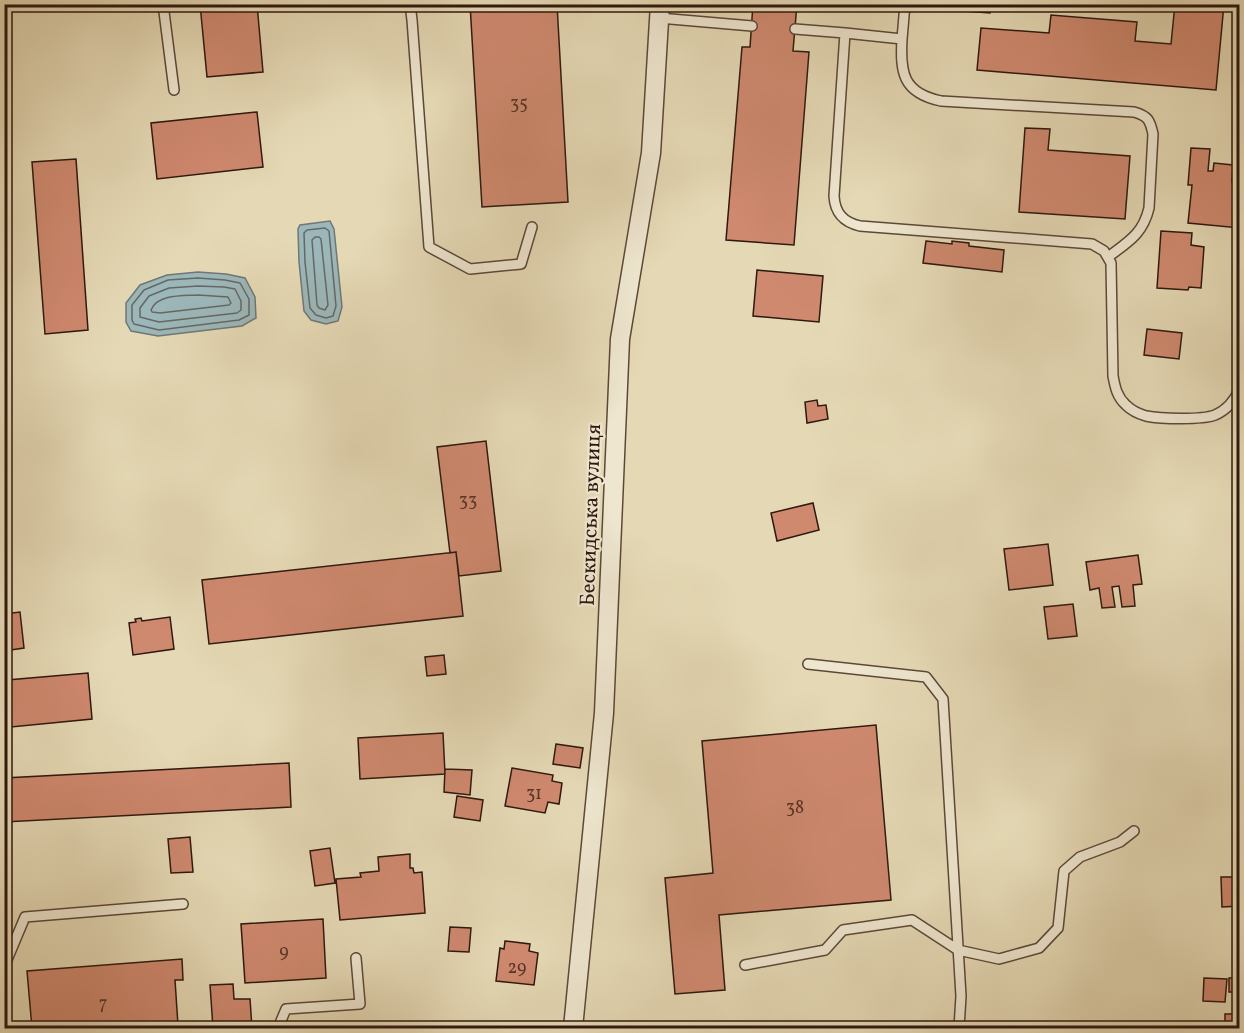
<svg xmlns="http://www.w3.org/2000/svg" width="1244" height="1033" font-family="Vollkorn,serif">
<style>
.water{fill:#9cb7ba;stroke:#707776;stroke-width:1.5}
.lines{fill:none;stroke-linecap:round;stroke-linejoin:round}
.shore{stroke:#656864;stroke-width:1.5}
.building{fill:#cf896f;stroke:#2e180f;stroke-width:1.5}
.lane-casing{stroke:#5c4838;stroke-width:12}
.street-casing{stroke:#5c4838;stroke-width:21}
.lane{stroke:#eee6cf;stroke-width:9}
.street{stroke:#eee6cf;stroke-width:18}
.labels{text-anchor:middle;stroke-width:4.5;stroke-linejoin:round;paint-order:stroke}
.number-label{font-size:18px;fill:#563427}
.street-label{font-size:21px;fill:#2e180f;stroke:#eee6cf}
</style>
<rect width="100%" height="100%" fill="#e5d9b5"/>
<filter id="stains"><feTurbulence type="fractalNoise" baseFrequency=".00333" numOctaves="4"/><feColorMatrix values="0 0 0 0 .2 0 0 0 0 .09 0 0 0 0 .02 0 0 0 .5 -.17"/></filter>
<radialGradient id="worn" r=".72"><stop offset=".6" stop-color="#630" stop-opacity="0"/><stop offset="1" stop-color="#630" stop-opacity=".3"/></radialGradient>
<path class="water" d="M1239,84L1240,159H1239L1236,158L1235,108Z
M330,221L334,229L342,307L338,321L326,324L311,320L304,311L299,262L298,229L300,225Z
M198,272L226,274L245,278L255,297L256,318L242,326L158,336L131,331L126,322V303L140,285L167,275Z"/>
<g class="lines">
<path class="shore" d="M325,228L329,231L336,306L333,316L326,318L316,315L310,308L305,262L304,233L307,230Z
M315,237H319L321,239L328,305L325,310L319,308L317,305L312,240Z
M198,278L225,280L240,283L249,299V315L239,320L159,330L134,324L132,320V305L144,290L168,280Z
M198,286L224,287L235,289L241,301V310L237,313L159,322L140,317V308L149,296L169,288Z
M198,295L228,297L231,303L229,305L160,313L152,312L151,310C157,294 183,296 198,295Z"/>
</g>
<path class="building" d="M200,4H257L263,72L207,77Z
M470,4H557L568,202L482,207Z
M753,4H797L793,51L809,52L794,245L726,240L742,47H750Z
M937,4H991L990,13L937,9Z
M1175,4H1224L1216,90L977,70L981,28L1049,33L1051,15L1137,22L1135,41L1171,44Z
M257,112L263,167L157,179L151,123Z
M1025,128L1050,129L1048,150L1130,156L1125,219L1019,212Z
M1191,148L1210,149L1208,171H1213L1214,163L1233,165L1232,182L1240,183V228L1188,223L1192,185H1188Z
M76,159L88,330L45,334L32,162Z
M1161,231L1192,233L1191,245L1204,247L1201,288L1189,287L1188,290L1157,288Z
M926,241L952,244V241L969,243V246L1004,250L1002,272L923,263Z
M757,270L823,276L819,322L753,316Z
M1147,329L1182,333L1179,359L1144,355Z
M817,400L818,406L826,405L828,419L807,423L805,402Z
M486,441L501,571L459,576L456,552L450,553L437,447Z
M813,503L819,530L777,541L771,513Z
M1048,544L1053,585L1009,590L1004,549Z
M456,552L463,616L209,644L202,580Z
M1138,555L1142,584L1133,585L1135,606L1122,607L1119,586L1112,587L1115,607L1102,608L1099,588L1090,590L1086,562Z
M1073,604L1077,636L1048,639L1044,607Z
M20,612L24,648L4,651V614Z
M170,617L174,649L133,655L129,623L136,622L135,619L141,618L142,621Z
M444,655L446,674L427,676L425,657Z
M88,673L92,719L11,727L7,680Z
M876,725L891,900L719,915L725,990L675,994L665,878L713,873L702,741Z
M443,733L445,774L360,779L358,738Z
M556,744L583,748L580,768L553,764Z
M289,763L291,807L4,822V778Z
M512,768L553,775L552,781L562,783L559,804L548,802L545,813L505,806Z
M445,769L472,770L470,795L444,792Z
M457,796L483,800L480,821L454,817Z
M190,837L193,872L171,873L168,839Z
M1233,842H1240V860H1234Z
M330,848L335,883L315,886L310,851Z
M410,854V868H413L414,873L422,872L425,913L340,920L336,879L361,877L360,873L379,871L378,857Z
M1235,873H1240V906L1222,907L1221,877H1236Z
M323,919L326,978L245,983L241,924Z
M450,927L471,928L469,952L448,951Z
M505,941L530,944L529,951L538,953L534,985L496,981L500,948L504,949Z
M182,959L183,980H175L178,1025L139,1028H32L27,971Z
M1240,971V992H1229V978H1239Z
M1204,978L1227,979L1225,1002L1203,1001Z
M233,984L234,999H250L252,1028H213L210,985Z
M1225,1014H1240V1028H1225Z"/>
<g class="lines">
<g class="lane-casing">
<path id="lane" d="M163,4L174,90
M410,4L412,20L429,247L470,269L521,264L532,227
M659,18L752,26
M795,29L845,33L834,196C835,213 843,222 860,226L1092,244L1104,251L1111,263L1113,376C1115,387 1117,397 1126,405C1131,410 1139,414 1146,416C1161,419 1202,420 1215,415C1227,410 1235,400 1240,388
M845,33L902,39C900,73 903,93 941,101L1134,112C1148,116 1150,120 1153,134L1149,208C1143,234 1128,242 1108,257
M902,39L905,4
M808,664L926,677L943,699L961,996L959,1028
M745,965L825,950L843,930L912,920L958,950L999,959L1039,948L1058,928L1064,871L1080,857L1120,842L1134,831
M4,967L25,917L183,904
M278,1028L286,1009L360,1004L356,958"/>
</g>
<g class="street-casing">
<path id="street" d="M573,1028L604,713L620,339L651,153L660,4"/>
</g>
<use href="#lane" class="lane"/>
<use href="#street" class="street"/>
</g>
<g class="labels">
<g class="number-label">
<text x="519" y="109">35</text>
<text x="468" y="506">33</text>
<text x="534" y="799">31</text>
<text x="795" y="813">38</text>
<text x="284" y="957">9</text>
<text x="517" y="973">29</text>
<text x="103" y="1009">7</text>
</g>
<g class="street-label">
<text transform="translate(590 515) rotate(-88)" y="7">Бескидська вулиця</text>
</g>
</g>
<rect width="1244" height="1033" fill="none" stroke="#e5d9b5" stroke-width="24"/>
<rect x="6" y="6" width="1232" height="1021" fill="none" stroke="#2e180f" stroke-width="3"/>
<rect x="12" y="12" width="1220" height="1009" fill="none" stroke="#2e180f" stroke-width="1.5"/>
<rect width="100%" height="100%" filter="url(#stains)"/>
<rect width="100%" height="100%" fill="url(#worn)"/>
</svg>
